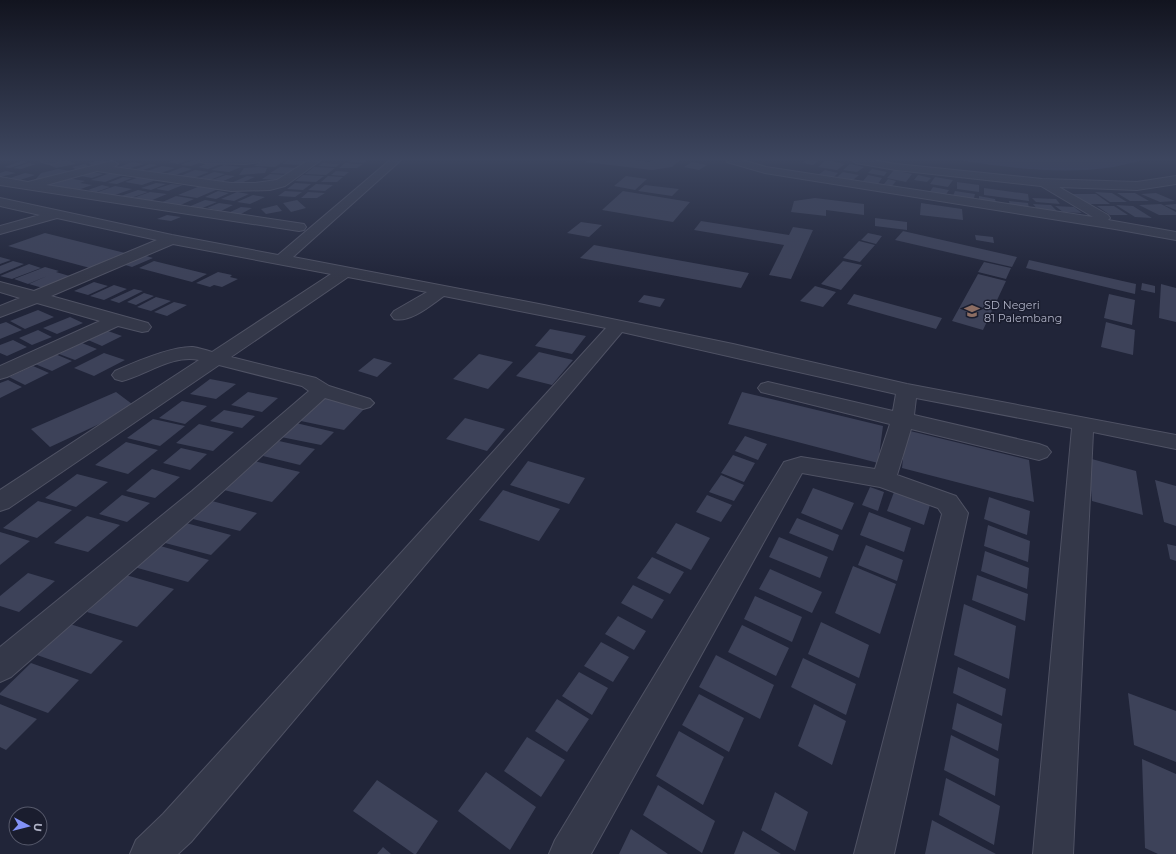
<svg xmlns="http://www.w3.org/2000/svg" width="1176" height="854" font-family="Montserrat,sans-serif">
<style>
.water{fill:#353c60}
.building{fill:#3d4259}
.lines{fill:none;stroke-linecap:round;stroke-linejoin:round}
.minor-casing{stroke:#4f5264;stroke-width:2}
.minor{fill:#343849;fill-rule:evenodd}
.labels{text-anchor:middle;stroke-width:3;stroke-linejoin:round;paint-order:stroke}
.far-poi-label{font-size:11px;fill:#afb2c6;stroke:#1a1d2e;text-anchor:start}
</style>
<rect width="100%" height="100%" fill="#212539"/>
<path class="water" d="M959,160H1144C1134,162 1124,165 1114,167C1063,175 1009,168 959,160Z"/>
<path class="building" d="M67,160L76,164L56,168L47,164Z
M102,160L110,162L94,166L88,163Z
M174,160H188L178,164L168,162Z
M194,160L205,161L191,166L180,165Z
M264,160H285L275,167L254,166Z
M288,160L308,161L301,165L282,164Z
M352,160H368L364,163L349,162Z
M588,160H633L649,162L653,160H680L672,167L652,170L585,162Z
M806,160H814L818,161L813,165L802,163Z
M826,160L845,164L837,170L818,167Z
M22,161L28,162L10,168L4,167Z
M132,162L144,164L131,168L119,167Z
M211,162L221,164L208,169L198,167Z
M692,162L707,165L699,170L684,167Z
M28,163L36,164L21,169L13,168Z
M323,163L340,164L336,167L318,166Z
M345,163L363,164L357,168H339Z
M85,164L90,167L77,170L72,167Z
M150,164L158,165L143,170L136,169Z
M850,164L864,167L857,172L843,170Z
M224,165L241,167L229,172L211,170Z
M162,166L175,168L158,174L144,172Z
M183,167L192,169L175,175L165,174Z
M259,167L267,168L265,173L239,175L244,168Z
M280,167L298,168L289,174L270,173Z
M314,167L335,168L326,175L305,174Z
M58,169L71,171L46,180H35L41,173Z
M872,169L887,172L884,176L868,173Z
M195,170L209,172L194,178L180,176Z
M825,170L838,173L833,178L818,175Z
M894,170L912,174L906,182L887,178Z
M6,171L16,173L0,177V173Z
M336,171L349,172L344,176L331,175Z
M93,172L103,174L92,178L81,176Z
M214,172L225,174L210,180L199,178Z
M843,172L859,175L853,180L837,177Z
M25,173L35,175L20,180L10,178Z
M110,173L123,175L105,182L91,180Z
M270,174L286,175L277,180L262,179Z
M226,175L235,176L221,182L212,180Z
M303,175L324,176L316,182L295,181Z
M868,175L882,178L878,184L863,181Z
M918,175L931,178L927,182L914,180Z
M247,176L255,177L239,184L231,183Z
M328,176L343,177L337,182H321Z
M626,176L647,179L635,190L614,186Z
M123,177L132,178L117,184L108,183Z
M140,177L156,180L142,185L125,182Z
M935,177L953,180L948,187L930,184Z
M67,178L85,181L80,183L92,185L78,190L47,185Z
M888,179L896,181L892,186L884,184Z
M957,182L979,185V192L957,189Z
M156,183L166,184L151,190L141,188Z
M295,183L311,184L303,190L287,189Z
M171,184L183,185L168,191L156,189Z
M316,184L333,185L325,191L308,190Z
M102,185L110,187L96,192L88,190Z
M645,185L679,189L672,196L638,191Z
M115,186L132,189L112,196L95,193Z
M200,186L218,189L197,198L178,195Z
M933,187L949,190L945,196L929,193Z
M984,188L1028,194L1029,201L984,195Z
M138,190L148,192L131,198L121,196Z
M218,191L229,193L216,199L205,197Z
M285,191L302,192L295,197L278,196Z
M623,191L690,202L673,222L602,210Z
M955,191L975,194L973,202L952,198Z
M150,192L167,194L150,201L133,198Z
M237,192L249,194L234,201L221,199Z
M308,192L325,193L317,198H301Z
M1095,192L1112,193L1127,202H1110Z
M1117,193H1135L1149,201H1130Z
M1156,193L1175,201L1160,202L1141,194Z
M1071,194H1096L1110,204H1085Z
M253,195L265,197L250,204L237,202Z
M176,196L194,199L176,207L158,204Z
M979,196L995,199L996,203L979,201Z
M815,198L864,204V215L826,210V216L791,212L794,201Z
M1032,198L1056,199L1060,204L1036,202Z
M205,200L217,202L200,209L188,207Z
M297,200L306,208L291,212L283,203Z
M1009,201L1028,203L1029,208L1010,206Z
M219,203L233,205L221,211L207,208Z
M921,203L962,209L963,220L920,215Z
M1033,204L1051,205L1057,211L1038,210Z
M1161,204L1176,212V215H1159L1139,205Z
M1176,204V210L1164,205Z
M277,205L282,211L266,214L261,209Z
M1116,205L1133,206L1152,218L1135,217Z
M1055,206L1074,207L1082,213L1063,212Z
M1097,206H1114L1128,215H1110Z
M241,207L252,208L239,215L228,213Z
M167,215L181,217L171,221L157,219Z
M875,218L907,222V230L875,226Z
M701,221L789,235L793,227L813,230L791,279L769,275L784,245L694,230Z
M581,222L602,225L589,237L567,233Z
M903,231L1017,257L1012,267L895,240Z
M45,233L125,253L90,268L8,246Z
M868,233L882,236L876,244L861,240Z
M975,235L993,237L994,243L976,240Z
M859,241L875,245L860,262L843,258Z
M594,245L749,273L741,288L580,258Z
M143,255L153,258L132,267L122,264Z
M0,257L11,260L0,264Z
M1029,260L1136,284L1135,294L1026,268Z
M13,261L24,264L0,274V266Z
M154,261L207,274L192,282L139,268Z
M843,261L862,265L841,290L821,284Z
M984,262L1011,268L1006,279L978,272Z
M29,264L41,268L12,279L0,276Z
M45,267L59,271L56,272L73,277L46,289L29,284L47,276L28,284L14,279Z
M218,272L232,275L230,277L238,279L222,287L214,285L210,287L196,283Z
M978,274L1006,281L983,330L952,321Z
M94,282L108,286L88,295L74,291Z
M1142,283L1155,286V293L1141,290Z
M1161,284L1176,288V322L1159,318Z
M114,285L127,289L104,300L90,296Z
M815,286L836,292L823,307L800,301Z
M134,289L143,291L119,303L110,300Z
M144,293L154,296L136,305L127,302Z
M854,294L942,318L936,329L847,304Z
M1109,294L1135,300L1132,325L1104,318Z
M644,295L665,299L660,307L638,302Z
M156,297L171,301L151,311L137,307Z
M174,302L187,305L167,316L154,312Z
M38,310L54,317L25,329L10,321Z
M70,317L83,323L57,334L43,328Z
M6,322L22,330L0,339V324Z
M1106,322L1135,330L1133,355L1101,347Z
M550,329L586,336L572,354L535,346Z
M38,330L52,337L32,345L19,338Z
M108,331L122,336L102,346L88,340Z
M13,340L27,347L7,356L0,353V345Z
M82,343L97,349L75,360L59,354Z
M539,352L573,360L552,385L516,376Z
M104,353L125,360L94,376L74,368Z
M55,354L72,361L52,371L35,364Z
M479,354L513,362L488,389L453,379Z
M374,358L392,363L377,377L358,371Z
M33,366L49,373L25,385L9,377Z
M210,379L236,384L216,399L190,394Z
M8,380L22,387L0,398V383Z
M116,392L136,407L50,447L31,429Z
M248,392L278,398L262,412L231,405Z
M742,392L883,426L878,463L728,424Z
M320,397L366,407L344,430L296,420Z
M182,401L207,406L185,424L159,418Z
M224,410L255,416L242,428L210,421Z
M465,418L505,429L487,451L446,439Z
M153,419L185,426L160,446L127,438Z
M296,423L334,432L321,445L281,437Z
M199,424L234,432L213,451L176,443Z
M906,430L1029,460L1034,502L902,468Z
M745,436L767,444L758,460L735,451Z
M279,441L315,449L300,465L263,456Z
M126,442L158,450L128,474L95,465Z
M181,448L207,454L190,470L163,463Z
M733,455L755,463L744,482L721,473Z
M1088,458L1136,471L1143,515L1092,501Z
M254,461L300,472L272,502L224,490Z
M528,461L585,478L569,504L510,485Z
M152,469L180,477L155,498L126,491Z
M77,474L108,482L76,507L45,498Z
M721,475L744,485L734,501L709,492Z
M1155,480L1176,486V526L1164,522Z
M870,487L884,492L878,511L862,505Z
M813,488L854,503L842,530L801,513Z
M503,490L560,509L539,541L479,520Z
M894,492L930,505L924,525L887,511Z
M122,495L150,503L127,522L99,514Z
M707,495L732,505L721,522L696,512Z
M989,497L1030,511L1027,535L984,519Z
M38,501L72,510L37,538L3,528Z
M212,501L257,513L240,531L193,519Z
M869,512L911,528L904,552L860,535Z
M87,516L120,525L88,552L54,543Z
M797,518L839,535L833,551L789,533Z
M186,523L231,535L211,555L165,543Z
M676,523L710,538L691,570L656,553Z
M988,525L1030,541L1028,562L984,546Z
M0,532L30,541L0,565Z
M779,537L828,557L820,578L769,557Z
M1167,544L1176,546V561L1170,559Z
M157,545L209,560L188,582L134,567Z
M866,545L903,560L897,581L858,565Z
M985,551L1029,568L1027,589L981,571Z
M652,557L684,572L670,594L637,578Z
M853,566L896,584L880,634L835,613Z
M770,569L822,592L812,613L759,589Z
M28,573L55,581L19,612L0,606V596Z
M126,575L174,589L137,627L87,612Z
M977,575L1028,594L1025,621L972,600Z
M633,585L664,600L652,619L621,603Z
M755,596L802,617L792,642L744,619Z
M964,604L1016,626L1009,679L954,655Z
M618,616L646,631L634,650L605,634Z
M821,622L869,645L859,678L808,654Z
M70,624L123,641L91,674L37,655Z
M742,625L789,648L776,676L728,652Z
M601,642L629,657L613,682L584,666Z
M716,655L774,685L760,719L699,687Z
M803,658L856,684L846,715L791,687Z
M31,663L79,680L48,713L0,695V693Z
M958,667L1006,689L1002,716L953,693Z
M579,672L608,688L592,715L562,696Z
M1128,693L1176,711V762L1134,745Z
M699,694L744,718L729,752L682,725Z
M557,699L589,719L567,752L535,731Z
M957,703L1002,724L998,751L952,729Z
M0,704L37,719L6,750L0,747Z
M814,704L846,721L832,765L798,746Z
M679,731L724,757L703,805L656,776Z
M951,735L999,759L995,796L944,770Z
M527,737L565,760L541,797L504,771Z
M1142,759L1176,774V854H1158L1145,848Z
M486,772L536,807L510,850L458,811Z
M946,778L1000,806L994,845L939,815Z
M377,780L438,821L416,854H414L353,811Z
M658,785L715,821L702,853L643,815Z
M775,792L808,812L795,851L761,830Z
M932,820L996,854H925Z
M631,829L668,854H619Z
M743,831L781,854H734Z
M383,847L391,854H377Z"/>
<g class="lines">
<g class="minor-casing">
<path id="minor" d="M41,160H60C57,165 48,164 42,162Z
M200,160H261L260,162L245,164L205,163L201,162Z
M309,160H321L285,186L270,190L231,191L97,171L46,185L304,224L306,227L304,230L299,231L0,185V177L28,182L112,161L118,164L114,167L231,183H255L277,180Z
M390,160H401L293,257L544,305L733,344L907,384L1176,435V449L1093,432L1073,854H1033L1072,428L916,398L914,415L1039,444L1047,447L1051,452L1047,457L1039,460L911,429L897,475L956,496L968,513L894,854H854L942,514L938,508L880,487L802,473L591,854H549L555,840L784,462L801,457L875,469L890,424L761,392L758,388L761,384L768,382L893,411L896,394L622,332L191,842L178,854H130L136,840L163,814L606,328L444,296C431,305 411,323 394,319L391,315L394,311L427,292L348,277L231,357L316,378L329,386L370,399L374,403L370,407L363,409L325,398L210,503L11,677L0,682V647L192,491L309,391L302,386L219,365L9,508L0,511V490L199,360C173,354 146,375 122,381L115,379L112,375L115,371C135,362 172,346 193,347C199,348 206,350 212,352L331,274L173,244L51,296L148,323L151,327L148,331L142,332L118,326L7,377L0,379V366L100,321L37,303L0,317V306L20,298L0,292V282L34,291L157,240L57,218L0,234V226L40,215L0,206V198L172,235L278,255Z
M726,160H742L766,167L1093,217L1041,186L896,170L856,163L851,160H873L896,164L1042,179L1137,182L1176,176V184L1137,190L1059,187L1108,215L1110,218L1108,220L1176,232V240L1115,229L765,173L727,162Z"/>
</g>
<use href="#minor" class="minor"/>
</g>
<linearGradient id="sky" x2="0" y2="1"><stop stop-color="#12141f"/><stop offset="0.57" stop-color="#3d465f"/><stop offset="1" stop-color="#3d465f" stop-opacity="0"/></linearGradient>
<rect width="1176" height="279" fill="url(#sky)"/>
<defs>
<g id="school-bare" transform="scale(1.2)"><path d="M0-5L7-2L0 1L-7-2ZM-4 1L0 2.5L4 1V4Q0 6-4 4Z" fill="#8d6e63" stroke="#1a1d2e" stroke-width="2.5" paint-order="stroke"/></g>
</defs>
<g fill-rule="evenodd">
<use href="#school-bare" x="972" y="311"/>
</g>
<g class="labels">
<g class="far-poi-label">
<text x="984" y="309">SD Negeri<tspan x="984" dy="13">81 Palembang</tspan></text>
</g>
</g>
<g transform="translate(28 826) rotate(97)"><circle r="19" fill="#1a1d2e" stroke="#56596b"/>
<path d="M0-3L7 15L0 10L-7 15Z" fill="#8292f8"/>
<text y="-6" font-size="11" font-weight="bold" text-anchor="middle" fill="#afb2c6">U</text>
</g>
</svg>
